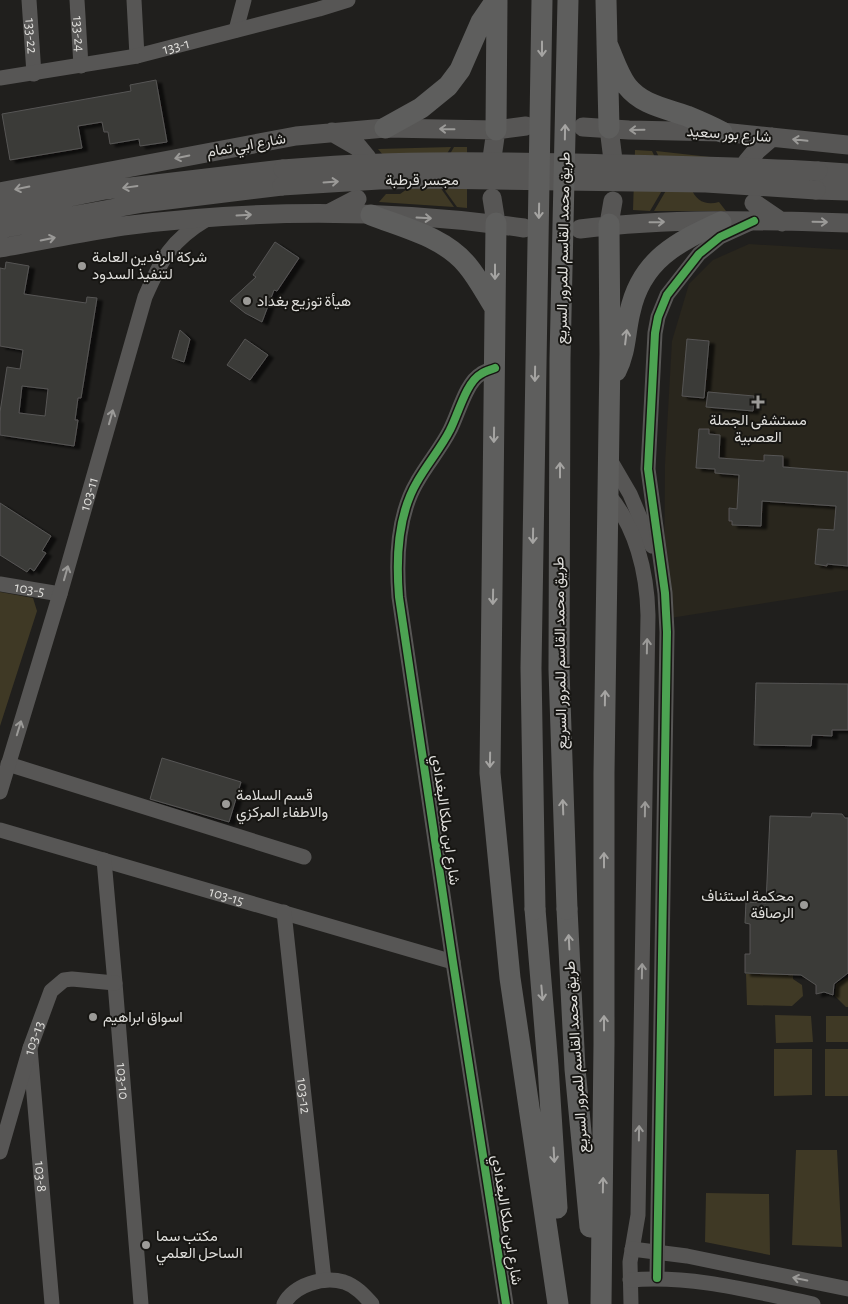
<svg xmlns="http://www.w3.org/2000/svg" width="848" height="1304" font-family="'Alegreya Sans',Vazirmatn,sans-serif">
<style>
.built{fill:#29261d}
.green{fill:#3f3925}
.building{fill:#3a3a38;stroke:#565554;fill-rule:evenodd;filter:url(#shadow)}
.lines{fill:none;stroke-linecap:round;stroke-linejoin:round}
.minor{stroke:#575655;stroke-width:15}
.major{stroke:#575655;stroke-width:19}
.highway{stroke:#5e5e5d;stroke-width:21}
.major-bridge{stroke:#575655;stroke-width:19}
.highway-bridge{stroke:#5e5e5d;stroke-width:21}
.cycleway-casing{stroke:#171613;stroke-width:11}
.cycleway{stroke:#4ca352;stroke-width:8}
.oneway{stroke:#a5a4a2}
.oneway2{stroke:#9b9a98}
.poi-dot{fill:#9c9b98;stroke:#171613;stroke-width:2}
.labels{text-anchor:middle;stroke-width:4;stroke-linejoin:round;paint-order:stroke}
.street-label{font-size:15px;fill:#dfdedb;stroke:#171613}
.poi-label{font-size:15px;fill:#dfdedb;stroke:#171613;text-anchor:start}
</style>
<defs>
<filter id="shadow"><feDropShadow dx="5.5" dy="3" stdDeviation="1" flood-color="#0009"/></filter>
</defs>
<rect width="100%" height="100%" fill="#201f1d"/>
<path class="built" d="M749,244L848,250V590L664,619L665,464L672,341L689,284L713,260Z"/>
<path class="green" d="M451,147L433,177L454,207L379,202L386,194H400L410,187L378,149Z
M454,147H467V208L457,207L436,178Z
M635,150L652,151L667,182L650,211L633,210Z
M656,151L728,159L691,188C696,201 706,206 719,202L726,211H654L671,182Z
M0,592L33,598L37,611L0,726Z
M746,974H793V979L802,985L803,996L792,1006L747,1005Z
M848,977V1007H846L835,996L836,984Z
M775,1015L811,1016L813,1042L776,1043Z
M826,1016H848V1042H826Z
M774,1049H812V1095L774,1096Z
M825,1049H848V1096H825Z
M796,1150H837L842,1247L792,1245Z
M706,1193L769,1194L770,1255L705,1242Z"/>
<path class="building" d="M156,80L167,142L140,146L139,139L110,144L108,132H104L102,122L78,126L82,148L10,160L2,114L131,91L130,85Z
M275,242L299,258L277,291L274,290L262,322L245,313L230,301L256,277L253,275Z
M6,262L29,266L24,294L86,303L87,297L97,298L81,398H78L75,420H78L74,446L0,435V412L7,367L20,369L23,350L0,346V268L5,269ZM22,386L48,389L45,416L19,413Z
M180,330L190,339L184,362L172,358Z
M245,339L268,355L250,380L227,365Z
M687,339L709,341L704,398L682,396Z
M708,392L754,396L753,411L706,407Z
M699,429H709V434L720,435L719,458L764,461V455L783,456V467L848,472V566L827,564V566L815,564L818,529L834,530L836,506L762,501L761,526L732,525V521H729V508L737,509L739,475L715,473V469L696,468Z
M0,503L51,536L42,551L46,553L34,571L30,568L27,572L0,555Z
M756,683L848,684V730H832V736L812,735L811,746L754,745Z
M162,758L241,782L229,822L150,799Z
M812,813L842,814L845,818H848V973L834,984L833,995L824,992L816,994V985L801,975L745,973V954H750V924L745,923L746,902L766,903L770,816L811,817Z"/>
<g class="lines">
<g class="minor">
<path id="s1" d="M29,0L34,74"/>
<path id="s2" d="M77,0L81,66"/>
<path d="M134,0L137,56"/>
<path d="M236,30L244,0"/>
<path id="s3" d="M0,78L137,56L319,9L348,0"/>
<path d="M495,368C490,370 485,371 481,374C466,382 458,415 450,430C441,448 427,464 417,482C397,516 396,559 399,597L453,962L506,1304"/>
<path d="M609,458L630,494L652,546"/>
<path d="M608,494C636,527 647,572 648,615L638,1215L630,1262L631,1304"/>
<path id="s4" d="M0,584L60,594"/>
<path d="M8,764L304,857"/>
<path id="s5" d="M0,792L60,594L145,297C162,259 170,241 207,219"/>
<path id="s6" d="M0,830L453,962"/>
<path id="s7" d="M104,860L115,983L141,1304"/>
<path id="s8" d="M284,912L324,1280"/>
<path id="s9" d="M30,1048L52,1304"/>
<path id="s10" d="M0,1152L30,1048L51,991L64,980L72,979L115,983"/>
<path d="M632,1249L687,1256L848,1289"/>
<path d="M657,1278L667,632L665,593L648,469L655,333L658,317L667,295L699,254L720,237L753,222"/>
<path d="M630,1280C694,1275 751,1291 813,1304"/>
<path d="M284,1304C294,1285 323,1276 344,1282C356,1286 364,1295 372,1304"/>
</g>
<path class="major" d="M583,127L629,130L722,132L848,145
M609,128L613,160
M332,132L358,147L367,158
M492,158L496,130
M747,162L757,150L772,137
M818,171L848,173
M816,190L848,191
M0,192L296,136L385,128L496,130L526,126
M492,198L496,223
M754,203L782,222
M0,211L105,190L283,169
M330,213L357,199
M609,224L613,201
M0,229L143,203L282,186
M580,229C668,218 759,220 848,223
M0,248C41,241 82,232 123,226C256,209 392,209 524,228"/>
<path class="highway" d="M606,0L609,128
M607,44C613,57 618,74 627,86C642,105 665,108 687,116C699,121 711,126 722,132
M385,128L421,108L448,86L460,70L481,22L496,0
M496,130L497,0
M371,215C404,228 444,237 467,265C478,278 486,294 495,308
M496,223L490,773L510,978L558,1304
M616,371C626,352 625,332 630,312C641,260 677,242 721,222
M535,909L548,1066L557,1208
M567,909L575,1069L590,1227
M601,1304L604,1044V773L610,354L609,224"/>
<path class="major-bridge" d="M283,169C380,160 477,161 575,163C656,165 737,166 818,171
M282,186L379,180L428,179L706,183L816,190"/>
<path class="highway-bridge" d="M535,909L531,668L542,0
M567,909L559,670L560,359L568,0"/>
<g class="cycleway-casing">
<path id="cycleway" d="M495,368C490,370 485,371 481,374C466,382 458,415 450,430C441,448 427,464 417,482C397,516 396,559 399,597L453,962L506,1304
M657,1278L667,632L665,593L648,469L655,333L658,317L667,295L699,254L720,237L754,221"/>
</g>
<use href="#cycleway" class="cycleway"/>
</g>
<defs><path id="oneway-shaft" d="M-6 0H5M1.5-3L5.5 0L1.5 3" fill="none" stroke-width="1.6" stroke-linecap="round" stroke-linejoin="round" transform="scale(1.25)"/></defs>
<g class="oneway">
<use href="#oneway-shaft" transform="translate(542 49) rotate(90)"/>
<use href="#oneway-shaft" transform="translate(565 132) rotate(-89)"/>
<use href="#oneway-shaft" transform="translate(539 211) rotate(91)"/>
<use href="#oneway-shaft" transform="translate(495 272) rotate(90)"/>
<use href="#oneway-shaft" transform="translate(626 337) rotate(-83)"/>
<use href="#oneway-shaft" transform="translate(535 374) rotate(91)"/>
<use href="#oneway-shaft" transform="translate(494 435) rotate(91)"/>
<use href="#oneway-shaft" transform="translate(560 470) rotate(-90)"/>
<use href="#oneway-shaft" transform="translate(533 536) rotate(91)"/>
<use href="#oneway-shaft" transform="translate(493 597) rotate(91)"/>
<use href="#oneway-shaft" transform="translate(605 698) rotate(-89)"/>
<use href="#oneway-shaft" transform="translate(490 760) rotate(91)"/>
<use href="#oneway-shaft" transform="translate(563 807) rotate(-92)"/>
<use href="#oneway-shaft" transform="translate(604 860) rotate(-90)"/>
<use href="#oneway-shaft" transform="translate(569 942) rotate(-93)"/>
<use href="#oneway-shaft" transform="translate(542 993) rotate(85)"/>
<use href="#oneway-shaft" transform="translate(604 1023) rotate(-90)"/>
<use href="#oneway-shaft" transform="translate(554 1155) rotate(87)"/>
<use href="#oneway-shaft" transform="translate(603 1185) rotate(-89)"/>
</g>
<g class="oneway2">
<use href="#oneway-shaft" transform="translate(447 129) rotate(-179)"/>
<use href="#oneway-shaft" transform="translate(637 130) rotate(179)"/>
<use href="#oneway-shaft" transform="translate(800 140) rotate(-174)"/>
<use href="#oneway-shaft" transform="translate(182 157) rotate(168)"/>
<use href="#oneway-shaft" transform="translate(331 182) rotate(-4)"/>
<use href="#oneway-shaft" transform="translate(130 187) rotate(172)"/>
<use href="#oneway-shaft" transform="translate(22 188) rotate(169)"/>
<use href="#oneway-shaft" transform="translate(244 215) rotate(-3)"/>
<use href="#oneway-shaft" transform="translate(424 218) rotate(3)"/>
<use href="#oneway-shaft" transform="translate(657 222) rotate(-1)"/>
<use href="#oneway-shaft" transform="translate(820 222) rotate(1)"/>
<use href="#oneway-shaft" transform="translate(48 239) rotate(-12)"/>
<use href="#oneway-shaft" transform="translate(111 417) rotate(-74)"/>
<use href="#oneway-shaft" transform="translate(66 573) rotate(-74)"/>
<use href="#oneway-shaft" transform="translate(647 646) rotate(-89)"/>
<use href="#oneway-shaft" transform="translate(19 728) rotate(-73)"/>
<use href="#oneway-shaft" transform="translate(645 809) rotate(-89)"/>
<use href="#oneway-shaft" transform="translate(642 971) rotate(-89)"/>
<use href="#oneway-shaft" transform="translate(639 1133) rotate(-89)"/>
<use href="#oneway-shaft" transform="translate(800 1279) rotate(-168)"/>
</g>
<g class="poi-dot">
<circle cx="82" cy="266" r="5"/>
<circle cx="247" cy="301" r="5"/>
<path d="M755.5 394.5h5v5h5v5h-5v5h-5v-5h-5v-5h5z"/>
<circle cx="226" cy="804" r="5"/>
<circle cx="804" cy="905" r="5"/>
<circle cx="93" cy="1017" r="5"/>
<circle cx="146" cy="1245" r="5"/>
</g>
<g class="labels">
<g class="street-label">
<text dy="5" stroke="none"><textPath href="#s2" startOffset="34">133-24</textPath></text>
<text dy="5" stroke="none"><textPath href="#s1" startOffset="36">133-22</textPath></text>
<text dy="5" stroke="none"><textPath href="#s3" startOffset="179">133-1</textPath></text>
<text transform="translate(729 134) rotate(4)" y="5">شارع بور سعيد</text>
<text transform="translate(246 145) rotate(-10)" y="5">شارع ابي تمام</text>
<text x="422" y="185">مجسر قرطبة</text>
<text transform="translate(563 248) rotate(-89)" y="5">طريق محمد القاسم للمرور السريع</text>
<text dy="5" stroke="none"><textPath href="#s5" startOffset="311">103-11</textPath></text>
<text dy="5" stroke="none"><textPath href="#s4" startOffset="30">103-5</textPath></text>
<text transform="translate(560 653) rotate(-91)" y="5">طريق محمد القاسم للمرور السريع</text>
<text transform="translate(446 820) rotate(82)" y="5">شارع ابن ملكا البغدادي</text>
<text dy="5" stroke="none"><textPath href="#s6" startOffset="236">103-15</textPath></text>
<text dy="5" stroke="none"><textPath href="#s10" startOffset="119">103-13</textPath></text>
<text transform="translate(576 1057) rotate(-94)" y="5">طريق محمد القاسم للمرور السريع</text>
<text dy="5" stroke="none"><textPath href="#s7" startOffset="222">103-10</textPath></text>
<text dy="5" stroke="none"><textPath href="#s8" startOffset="185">103-12</textPath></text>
<text dy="5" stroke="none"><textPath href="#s9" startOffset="129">103-8</textPath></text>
<text transform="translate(507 1220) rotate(81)" y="5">شارع ابن ملكا البغدادي</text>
</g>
<g class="poi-label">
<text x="92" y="262">شركة الرفدين العامة<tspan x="92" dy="17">لتنفيذ السدود</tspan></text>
<text x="257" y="306">هيأة توزيع بغداد</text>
<text x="758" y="425" text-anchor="middle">مستشفى الجملة<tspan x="758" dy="17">العصبية</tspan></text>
<text x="236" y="800">قسم السلامة<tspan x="236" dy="17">والاطفاء المركزي</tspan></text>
<text x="794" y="901" text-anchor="end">محكمة استئناف<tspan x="794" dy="17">الرصافة</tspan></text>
<text x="103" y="1022">اسواق ابراهيم</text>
<text x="156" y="1241">مكتب سما<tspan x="156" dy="17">الساحل العلمي</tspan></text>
</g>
</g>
</svg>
